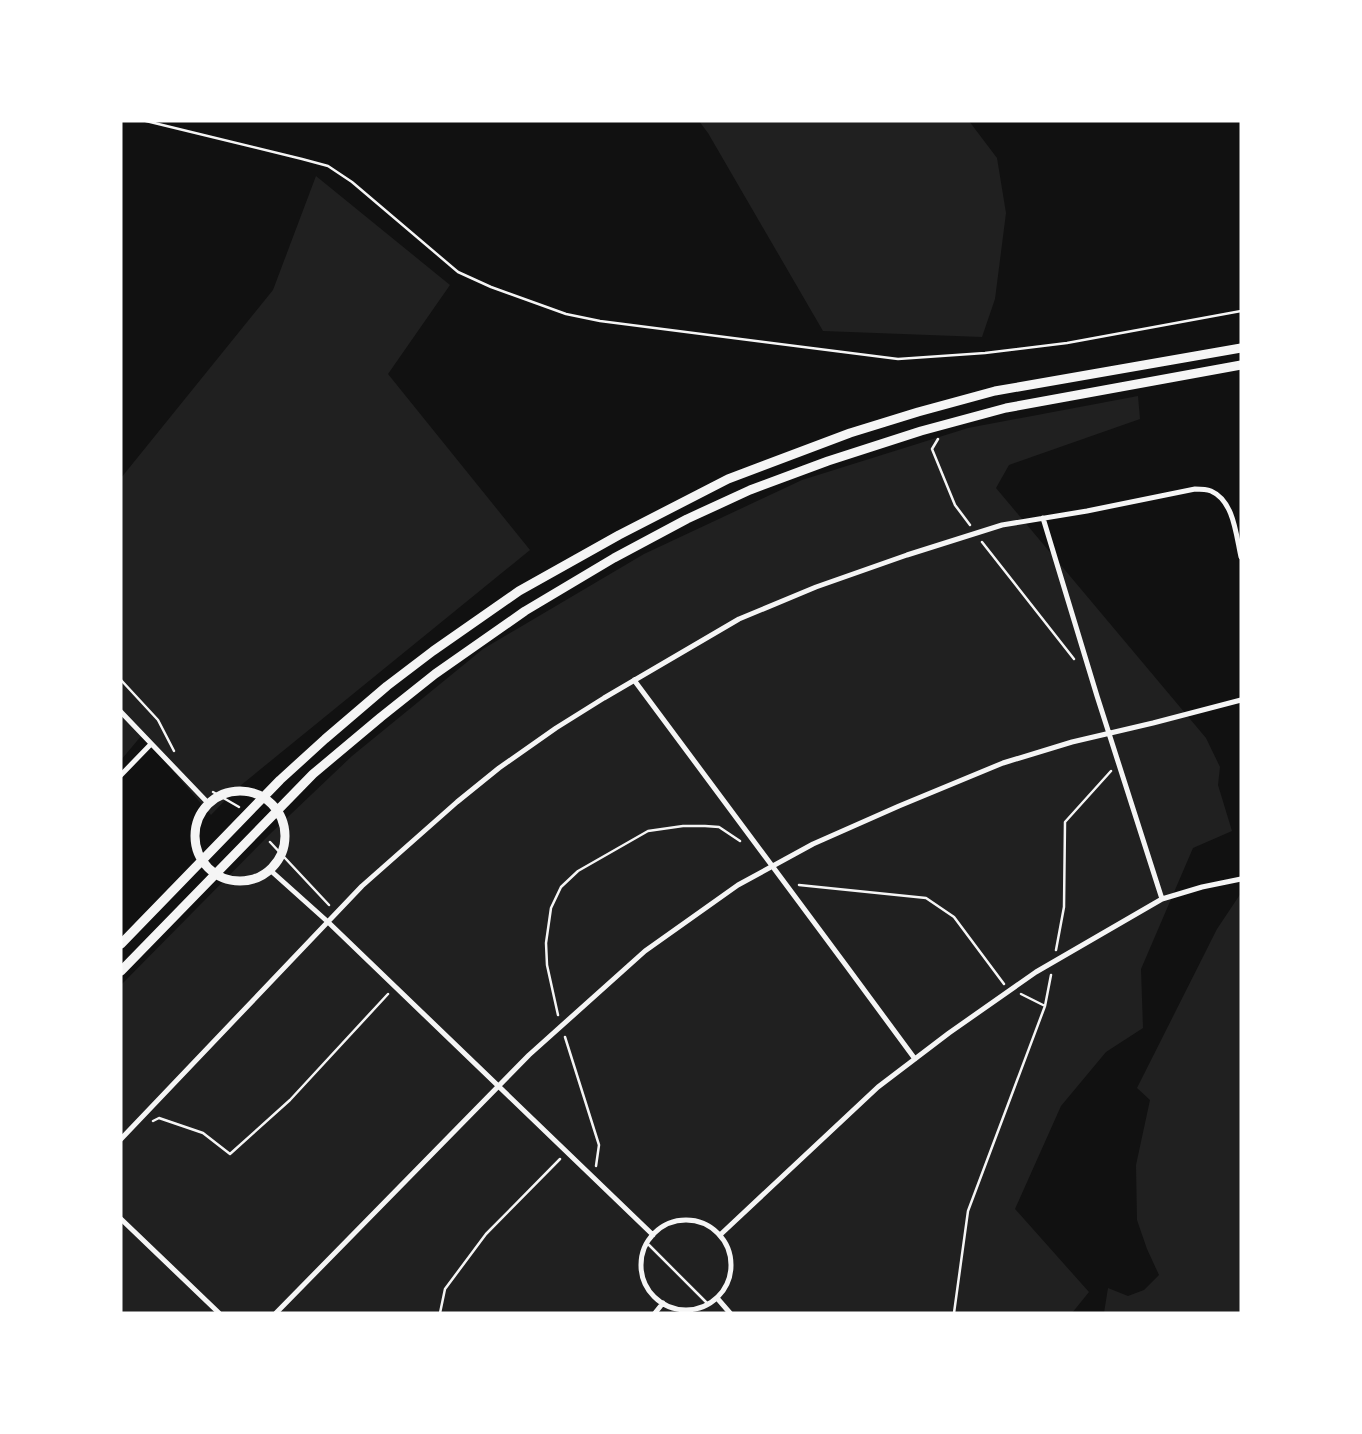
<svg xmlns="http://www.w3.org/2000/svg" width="1362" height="1434" font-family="Arial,sans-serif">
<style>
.green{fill:#202020}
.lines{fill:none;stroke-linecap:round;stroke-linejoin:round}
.path{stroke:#f5f5f5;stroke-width:2.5}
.minor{stroke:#f5f5f5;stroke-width:5}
.tertiary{stroke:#f5f5f5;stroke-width:9}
</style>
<rect width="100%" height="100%" fill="#111"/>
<path class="green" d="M699,121H969L997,158L1006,213L995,299L982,337L823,331L708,133Z
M316,176L450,285L388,374L530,550L235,790L211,815L142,735L121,760V478L273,290Z
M1138,396L1140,419L1009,465L996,488L1206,738L1220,767L1218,785L1232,831L1193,848L1141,969L1143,1028L1106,1052L1061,1106L1015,1209L1089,1292L1072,1313H121V985L270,834L352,756L483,649L644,554L802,480L968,428Z
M1241,893V1313H1104L1108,1288L1128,1296L1144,1290L1159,1275L1147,1249L1137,1220L1136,1165L1150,1100L1137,1088L1217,929Z"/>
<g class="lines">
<path class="path" d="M146,121L302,159L328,166L352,182L458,272L491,287L566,314L600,321L898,359L985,353L1067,343L1241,311
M938,439L932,449L955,505L970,525
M982,542L1074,659
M121,680L158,720L174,751
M213,792L239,807
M270,842L329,905
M799,885L926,898L954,917L1004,984
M1056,950L1064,907L1065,822L1111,771
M1021,994L1045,1006
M558,1015L547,965L546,943L551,908L561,887L578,871L648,831L683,826H705L719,827L740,841
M565,1037L599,1145L596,1166
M153,1121L159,1118L203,1133L230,1154L290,1100L388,994
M649,1245L707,1303
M440,1313L445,1289L486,1234L560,1159
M954,1313L968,1211L1045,1006L1051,975"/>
<path class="minor" d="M1043,518L1097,696L1162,899
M634,680C727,806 822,932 915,1059
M121,712L209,804
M121,775L151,744
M270,870L328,922L653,1235
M121,1139L362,886L457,802L499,768L556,728L604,698L739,619L816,587L907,555L1002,525L1087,511L1195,489C1201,489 1206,489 1211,491C1234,501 1236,535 1241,557
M121,1219L219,1313
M641 1265a45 45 0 1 1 90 0a45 45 0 1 1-90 0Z
M720,1235L878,1087L949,1033L1036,972L1162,899L1202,887L1241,879
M717,1298L730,1313
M276,1313L529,1055L645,951L738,885L813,844L899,806L1003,763L1072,742L1153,723L1241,700
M655,1313L663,1303"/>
<path class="tertiary" d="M195 836a45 45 0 1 1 90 0a45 45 0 1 1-90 0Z
M121,944L280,780L325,739L387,686L433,651L519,591L619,535L728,479L850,433L918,412L995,391L1241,348
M121,971L313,774L381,717L435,674L525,611L614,558L687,519L750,490L828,461L921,431L1006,408L1241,365"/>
</g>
<rect width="1362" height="1434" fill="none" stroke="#ffffff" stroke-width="245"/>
</svg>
